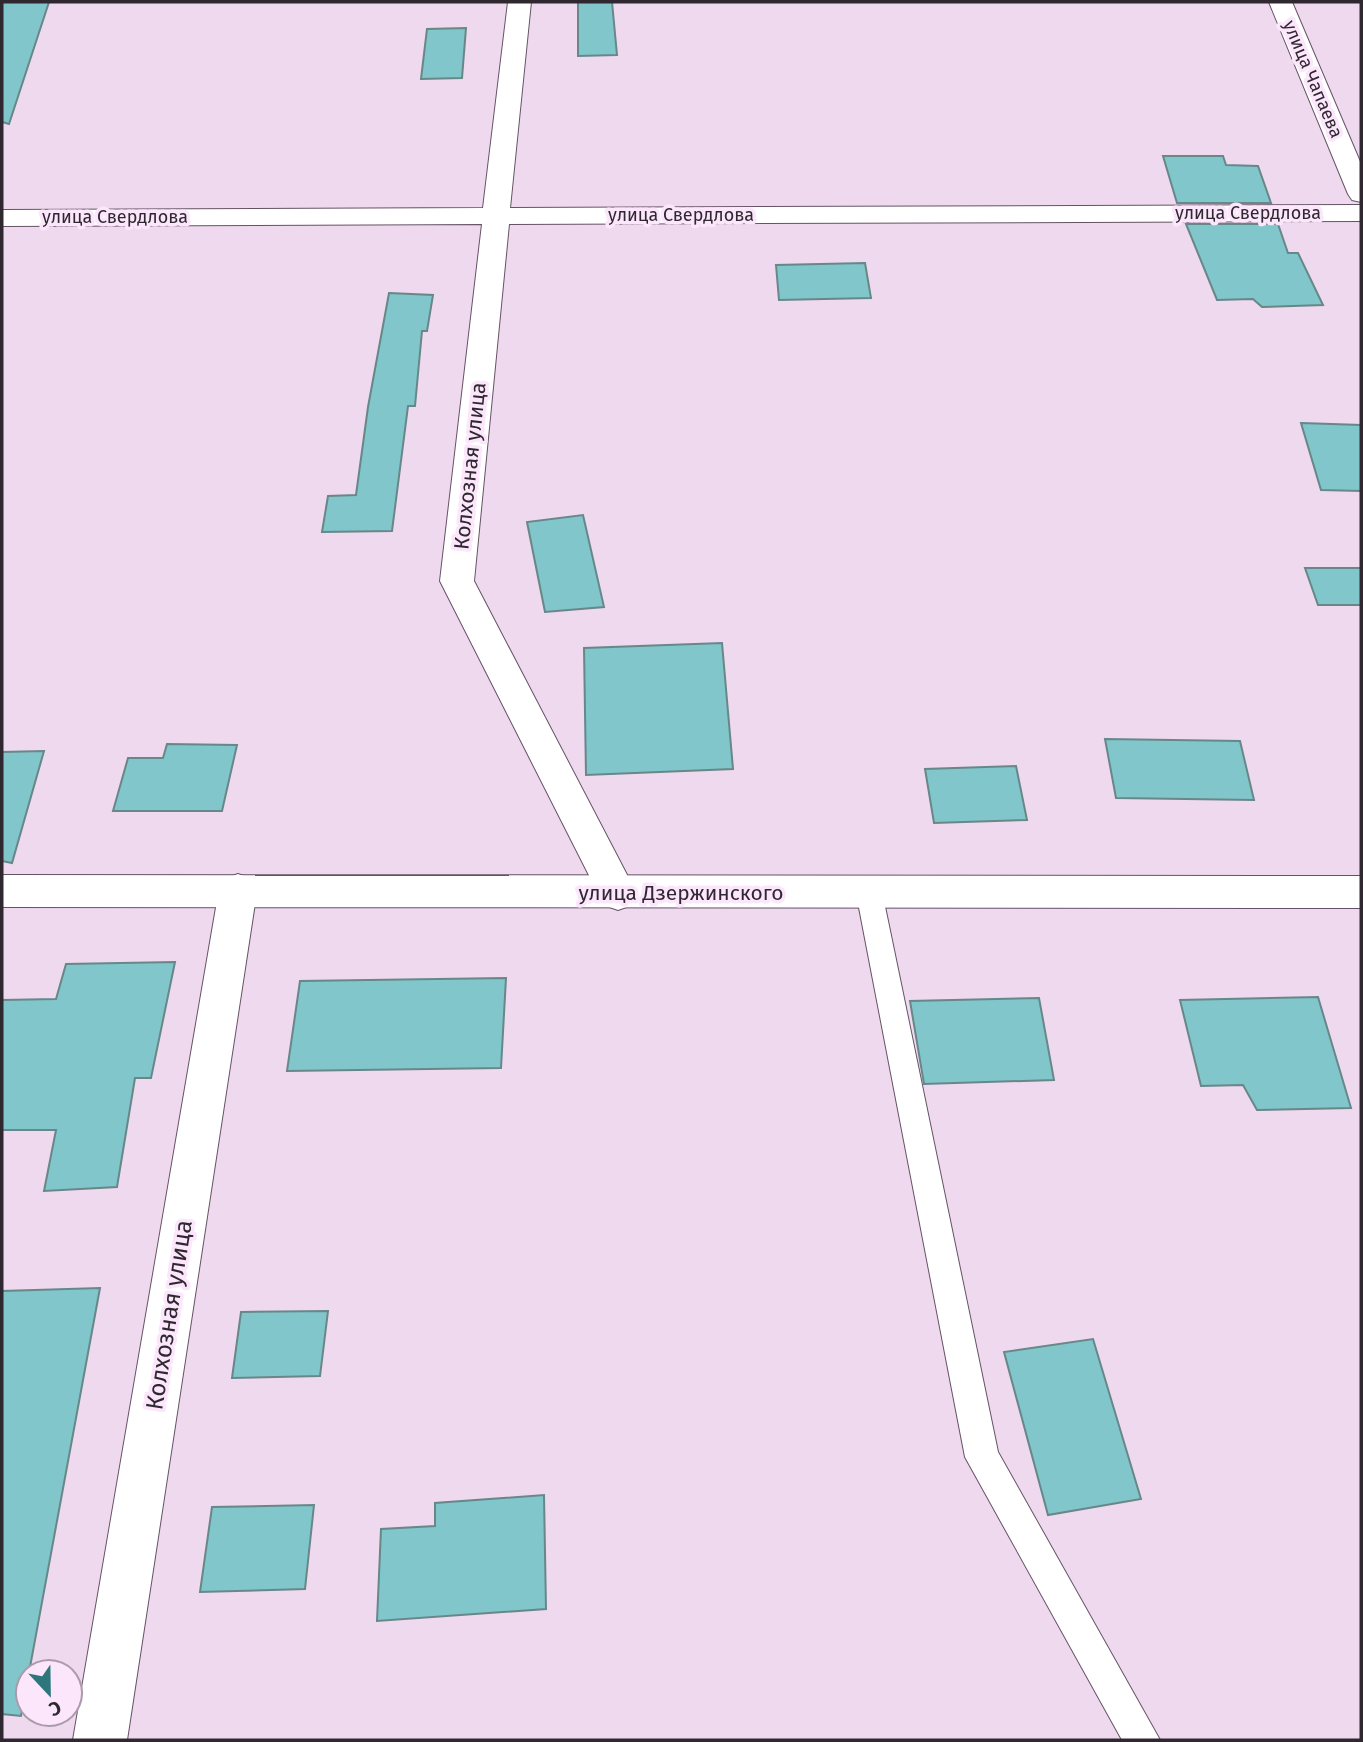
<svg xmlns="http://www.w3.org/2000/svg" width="1363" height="1742" font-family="'Fira Sans',sans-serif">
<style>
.building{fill:#80c6cb;stroke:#688789;stroke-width:2}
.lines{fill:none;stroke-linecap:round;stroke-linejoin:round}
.lane-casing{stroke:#655365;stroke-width:2}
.street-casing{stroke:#655365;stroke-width:2}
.secondary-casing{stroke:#655365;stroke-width:2}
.lane{fill:#fff;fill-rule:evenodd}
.street{fill:#fff;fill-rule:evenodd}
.secondary{fill:#fff;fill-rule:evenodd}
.labels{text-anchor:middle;stroke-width:7;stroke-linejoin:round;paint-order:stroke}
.far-street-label{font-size:18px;fill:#302830;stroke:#fbe6fb}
.street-label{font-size:21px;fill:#302830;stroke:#fbe6fb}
.near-street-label{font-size:24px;fill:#302830;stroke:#fbe6fb}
</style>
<rect width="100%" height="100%" fill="#eed9ee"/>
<path class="building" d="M2,2H49L9,124L2,122Z
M578,2H612L617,55L578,56Z
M466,28L462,78L421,79L427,29Z
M1163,156H1223L1226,165L1258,166L1271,203H1177Z
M1186,224H1278L1288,253H1298L1323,305L1262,307L1253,299L1217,300Z
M865,263L871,298L779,300L776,265Z
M389,293L433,295L427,331H422L415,406H408L392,531L322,532L328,496L356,495L368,407Z
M1301,423L1361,425V491L1321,490Z
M583,515L604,607L545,612L527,522Z
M1305,568H1361V605H1318Z
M722,643L733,769L586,775L584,648Z
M1105,739L1240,741L1254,800L1116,798Z
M167,744L237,745L222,811H113L128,758H163Z
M44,751L12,863L2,861V752Z
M1016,766L1027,820L934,823L925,769Z
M175,962L151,1078H135L117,1187L44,1191L56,1130H2V1000L56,999L66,964Z
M506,978L501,1068L287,1071L300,981Z
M1318,997L1351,1108L1257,1110L1243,1085L1201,1086L1180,1000Z
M1039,998L1054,1080L924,1084L910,1001Z
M100,1288L21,1716L2,1714V1291Z
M328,1311L320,1376L232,1378L241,1312Z
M1093,1339L1141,1499L1048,1515L1004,1352Z
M544,1495L546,1609L377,1621L381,1529L435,1526V1503Z
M314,1505L305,1589L200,1592L212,1507Z"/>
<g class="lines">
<g class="lane-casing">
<path id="lane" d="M869,881L878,884L882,892L998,1452L1160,1740H1122L965,1457L856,892L860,884Z"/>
</g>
<g class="street-casing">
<path id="street" d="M508,2H531L510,208L1361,205V221L509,224L474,581L637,894L632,905L618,910L604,905L440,581L482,224L2,226V210L483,208Z
M1269,2H1292L1361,164V202L1352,200L1348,194Z
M238,874L252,879L257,890L127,1740H73L219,890L224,879Z"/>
</g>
<g class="secondary-casing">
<path id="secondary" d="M2,875L1361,876V908L2,907Z"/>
</g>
<use href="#lane" class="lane"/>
<use href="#street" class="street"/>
<use href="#secondary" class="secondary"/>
</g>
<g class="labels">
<g class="far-street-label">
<text transform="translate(1313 79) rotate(67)" y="6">улица Чапаева</text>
<text x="1248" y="219">улица Свердлова</text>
<text x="681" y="221">улица Свердлова</text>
<text x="115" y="223">улица Свердлова</text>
</g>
<g class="street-label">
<text transform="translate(470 466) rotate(-84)" y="7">Колхозная улица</text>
<text x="681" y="900">улица Дзержинского</text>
</g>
<g class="near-street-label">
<text transform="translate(169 1315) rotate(-81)" y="8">Колхозная улица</text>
</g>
</g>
<rect width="1363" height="1742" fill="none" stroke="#302830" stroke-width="7"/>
<g transform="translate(49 1693) rotate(158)"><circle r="33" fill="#fbe6fb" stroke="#aa9aaa" stroke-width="2"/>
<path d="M0-5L12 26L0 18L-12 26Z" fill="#2d777c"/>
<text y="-10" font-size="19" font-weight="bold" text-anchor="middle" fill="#302830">С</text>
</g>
</svg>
